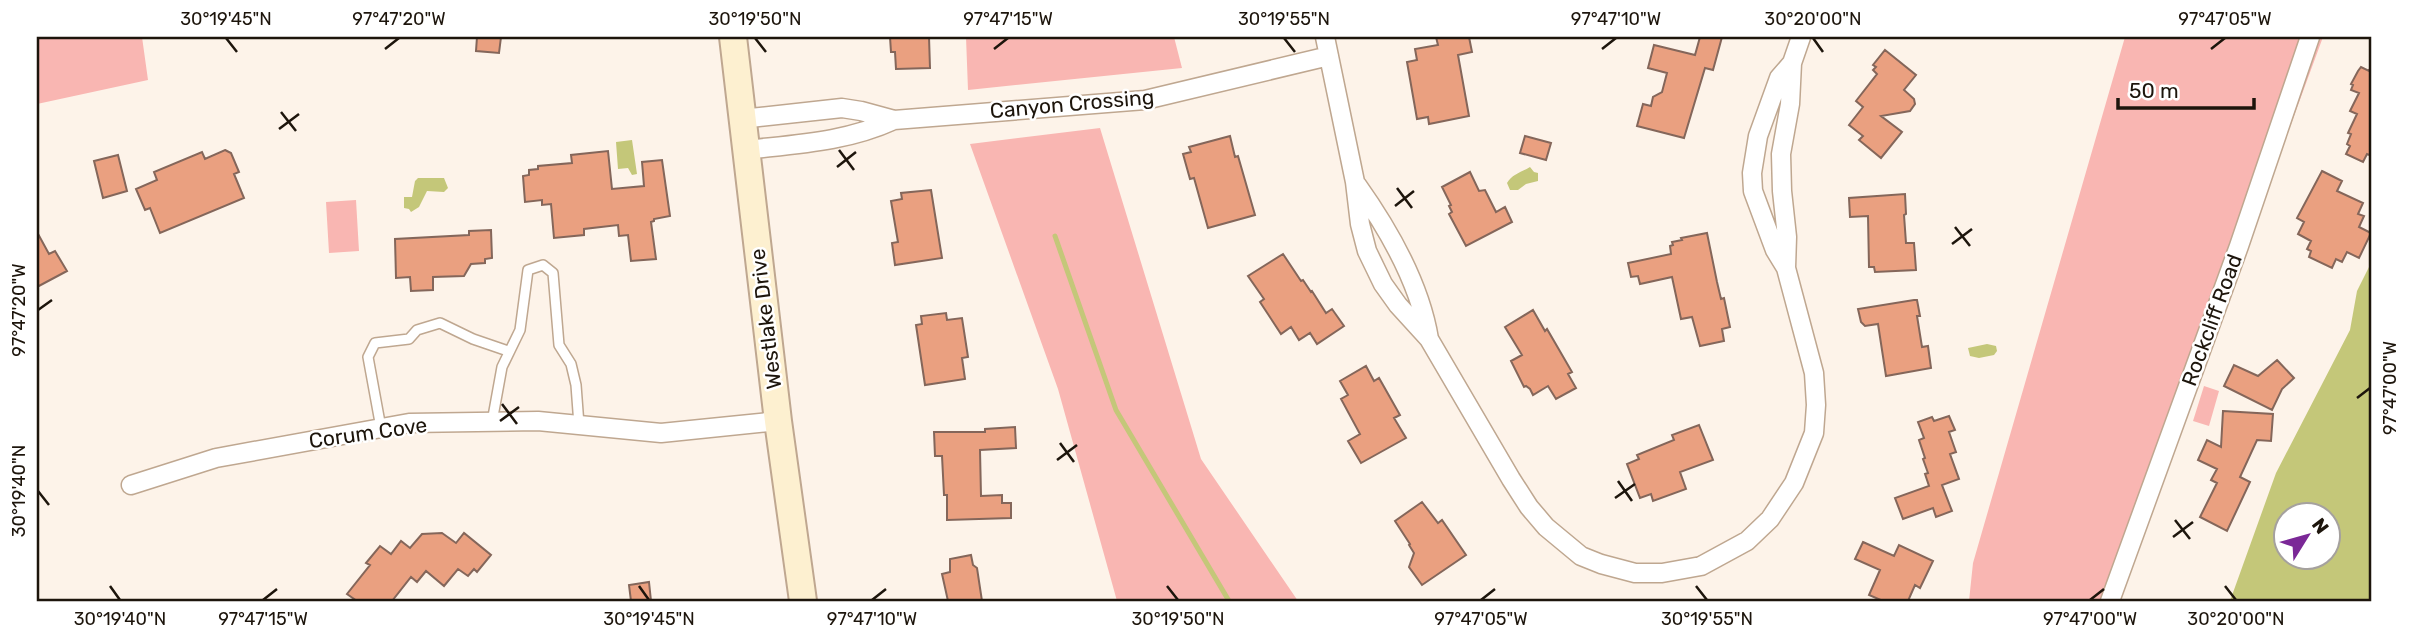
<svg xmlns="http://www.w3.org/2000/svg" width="2409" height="638" font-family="Rubik,sans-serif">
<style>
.green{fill:#f9b6b2}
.water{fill:#c4c779;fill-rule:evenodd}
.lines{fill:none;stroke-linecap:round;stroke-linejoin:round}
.stream{stroke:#c4c779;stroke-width:5}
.building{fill:#eaa080;stroke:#84665a;stroke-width:2}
.lane-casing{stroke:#bfa790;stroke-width:12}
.street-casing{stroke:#bfa790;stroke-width:21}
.secondary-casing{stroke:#bfa790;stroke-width:30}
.lane{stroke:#fff;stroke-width:9}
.street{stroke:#fff;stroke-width:18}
.secondary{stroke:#fdf0d0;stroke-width:26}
.ticks{fill:none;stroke:#1d150c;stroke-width:2.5}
.labels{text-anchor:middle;stroke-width:5;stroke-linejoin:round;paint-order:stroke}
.street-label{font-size:21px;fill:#1d150c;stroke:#fff}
.neatline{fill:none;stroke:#1d150c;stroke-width:2.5}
.ticks-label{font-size:18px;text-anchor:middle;fill:#1d150c}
</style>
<rect width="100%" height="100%" fill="#fdf3e9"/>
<path class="green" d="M37,37H142L148,80L37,104Z
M966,37H1174L1182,68L968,90Z
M2125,37H2323L2116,601H1969L1973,563Z
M1100,128L1201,459L1298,601H1117L1058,389L970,144Z
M356,200L359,251L329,253L326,202Z
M2204,386L2219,391L2209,426L2193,421Z"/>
<path class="water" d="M632,140L637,174L632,175L628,168L618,169L616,142Z
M1530,167L1534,172L1538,173V181L1526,184L1518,190H1510L1507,183C1512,174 1522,172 1530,167Z
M418,178H444L448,188L444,192L427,191L419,207L411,212L409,209L404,208V197H412L415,181Z
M2372,261V601H2230L2276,473L2350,330L2357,291ZM2286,516H2328V558H2286Z
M1987,344L1996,346L1997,351L1994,355L1979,358L1970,356L1968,348Z"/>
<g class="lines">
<path class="stream" d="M1055,236L1116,410L1229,601"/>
</g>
<path class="building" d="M477,37H501L499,53L476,51Z
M890,37H929L930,68L896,69L895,52H891Z
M1436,37H1469L1472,52L1458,55L1469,116L1429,124L1428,117L1417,119L1407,62L1417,60L1415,49L1438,45Z
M1700,37H1722L1713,70L1705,68L1684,138L1637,126L1643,104L1651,106L1653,97L1662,92L1667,73L1648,68L1654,45L1695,55Z
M1885,50L1916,75L1904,90L1914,99L1915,104L1910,111L1881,116L1902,132L1881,158L1859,140L1863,136L1849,125L1863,107L1856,101L1877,74L1873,70L1876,67L1873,65Z
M2372,64V156L2367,154L2363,162L2346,154L2350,146L2347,144L2351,134L2348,133L2357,114L2350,111L2359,93L2351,90L2353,85L2351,84L2358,71L2361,67L2369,71Z
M1230,136L1235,157L1238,156L1255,215L1208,228L1194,178L1190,179L1183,154L1191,152L1189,147Z
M1525,136L1551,143L1546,160L1520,153Z
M225,150L231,153L239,172L234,174L244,198L160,233L150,208L145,210L136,189L157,180L154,172L202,152L205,159Z
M608,151L612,189L644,186L642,162L662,160L670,216L654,219V221L651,222L656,259L631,261L628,235L619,236L618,225L584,229V235L554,238L551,204L542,205V200L525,202L523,176L529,175V170L538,169V166L572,163L571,155Z
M118,155L127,191L103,198L94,161Z
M2322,171L2342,181L2337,191L2363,203L2358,214L2364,216L2359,227L2371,233L2359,258L2347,252L2342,262L2336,259L2332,268L2309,257L2311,251L2307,249L2311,241L2298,234L2304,222L2297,218Z
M1470,172L1479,191L1485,190L1496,212L1505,207L1512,222L1466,246L1449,214L1452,212L1449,206L1451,205L1442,187Z
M931,190L942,258L895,265L892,243L898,242L891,201L902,199L901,193Z
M1905,194L1906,214L1904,215L1906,243H1914L1916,270L1875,272L1874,267H1869L1868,216L1850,217L1849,198Z
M491,230L492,258L485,259V263L471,264L464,276L433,277V290L411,291L410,277L396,278L395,239L469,235V231Z
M37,232L49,254L55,251L67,271L37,287Z
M1707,233L1717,282L1721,299L1724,298L1730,327L1722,329L1724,341L1700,346L1692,317L1681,319L1672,277L1640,284L1638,276L1631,277L1628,263L1671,254L1670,246L1673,245L1672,242L1682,240L1681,238Z
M1283,254L1301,281L1303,280L1311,292L1312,291L1326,313L1332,309L1344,326L1317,344L1310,333L1299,340L1291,327L1281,334L1260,302L1264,299L1248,276Z
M1914,300H1917L1920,316H1917L1922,347L1928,346L1931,368L1886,376L1878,324L1865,326L1861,322L1858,309Z
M1533,310L1545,331L1547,329L1572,372L1568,374L1576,388L1556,399L1548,386L1533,395L1530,389L1526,386L1524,387L1511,361L1522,355L1505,327Z
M946,313L947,320L962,318L968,357L962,358L965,379L925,385L916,325L922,324L921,316Z
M2277,360L2294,378L2282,389L2272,410L2224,386L2234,365L2258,376Z
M1366,366L1374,381L1379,378L1400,415L1394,418L1406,438L1361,463L1348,441L1360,434L1341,399L1348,395L1340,381Z
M2223,411L2273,414L2271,441L2257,440L2240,477L2250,482L2227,531L2200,517L2217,483L2211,480L2217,469L2198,460L2207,440L2221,447Z
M1949,416L1955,430L1949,432L1956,452L1950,454L1959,479L1942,485L1952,511L1936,517L1933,508L1903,519L1895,498L1929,486L1925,474L1928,473L1923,459L1925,458L1919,440L1924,438L1918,422L1932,417L1934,421Z
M1699,425L1713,460L1680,472L1686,489L1653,501L1651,494L1640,498L1627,464L1639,459L1637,455L1674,440L1672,435Z
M1015,427L1016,448L980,450L981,496L1002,495V503H1011V518L947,520V495H944L942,456H935L934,432H985V429Z
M1422,502L1438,523L1442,520L1466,555L1422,585L1409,567L1414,553L1409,545L1410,544L1395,521Z
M442,533L456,543L464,533L491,555L477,572L474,569L468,576L458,569L444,586L426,571L417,582L411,577L392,601H357L347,594L370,565L366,563L380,546L391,554L401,541L410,548L422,534Z
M1863,542L1894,556L1899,545L1933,561L1920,588L1915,585L1908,601H1883L1869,595L1880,570L1855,559Z
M971,555L973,565L977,568L982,601H948L942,574L950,572V559Z
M649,582L651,601H631L629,585Z"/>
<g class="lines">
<g class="lane-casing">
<path id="lane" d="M492,422L502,367L520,330L528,270L543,265L553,273L559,345L571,364L576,385L579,425
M381,428L368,357L375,343L409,339L417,330L440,323L473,339L508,351"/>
</g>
<g class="street-casing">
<path id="street" d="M1325,37L1355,182L1360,224L1367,251L1383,284L1398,305L1429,339L1511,479L1529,507L1546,527L1581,556L1601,564L1635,573H1662L1701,566L1747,541L1770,519L1794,483L1814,433L1816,405L1814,373L1786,268L1775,250L1753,191L1752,173L1758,136L1779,78L1792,63
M741,119L842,108L861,111L894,120
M745,150C797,144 846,142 894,120L1145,100L1329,56
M1357,185C1389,230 1420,284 1429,339
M1786,268L1787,237L1782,191L1781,154L1790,104L1792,63L1801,37
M131,485L216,458L409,423L538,421L661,433L778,421
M2110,601L2239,246L2310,37"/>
</g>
<g class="secondary-casing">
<path id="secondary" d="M733,37L778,421L803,601"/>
</g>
<use href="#lane" class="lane"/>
<use href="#street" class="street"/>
<use href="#secondary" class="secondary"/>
</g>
<path class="ticks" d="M226,38L237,52M755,38L766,52M1284,38L1295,52M1813,38L1823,52M385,49L399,38M994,49L1008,38M1602,49L1616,38M2211,49L2225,38M281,112L296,131M279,129L299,114M839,150L854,170M837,167L856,152M1397,188L1412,208M1395,206L1414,191M1955,227L1970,246M1952,244L1972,229M38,310L52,300M2357,398L2370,388M502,404L517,424M500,421L519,407M1060,443L1074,462M1057,460L1077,445M1618,481L1632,501M38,491L49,505M1615,498L1635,484M2175,520L2190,539M2173,537L2193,522M110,586L120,600M639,586L649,600M1167,586L1178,600M1696,586L1707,600M2225,586L2236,600M263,600L277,589M872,600L886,589M1481,600L1495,589M2090,600L2104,589"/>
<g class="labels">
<g class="street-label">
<text transform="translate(1072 104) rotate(-5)" y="7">Canyon Crossing</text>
<text transform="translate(766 319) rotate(-97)" y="7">Westlake Drive</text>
<text transform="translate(2212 320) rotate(-70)" y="7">Rockcliff Road</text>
<text transform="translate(368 433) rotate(-8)" y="7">Corum Cove</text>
</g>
</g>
<rect width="2409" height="638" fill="none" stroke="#ffffff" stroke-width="77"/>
<g transform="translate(2307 536) rotate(53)"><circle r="33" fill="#ffffff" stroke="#a5a19e" stroke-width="2"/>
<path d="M0-5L12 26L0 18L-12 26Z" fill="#7b2897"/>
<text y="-10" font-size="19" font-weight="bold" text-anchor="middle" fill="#1d150c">N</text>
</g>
<path d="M2118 98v10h136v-10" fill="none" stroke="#1d150c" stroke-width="3.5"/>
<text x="2129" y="98" font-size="21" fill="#1d150c" stroke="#ffffff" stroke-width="5" paint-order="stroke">50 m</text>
<rect x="38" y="38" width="2332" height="562" class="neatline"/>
<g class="ticks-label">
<text x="226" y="25">30°19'45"N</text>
<text x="399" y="25">97°47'20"W</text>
<text x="755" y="25">30°19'50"N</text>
<text x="1008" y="25">97°47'15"W</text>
<text x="1284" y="25">30°19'55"N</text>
<text x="1616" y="25">97°47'10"W</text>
<text x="1813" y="25">30°20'00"N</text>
<text x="2225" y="25">97°47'05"W</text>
<text transform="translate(19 310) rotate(-90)" y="6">97°47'20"W</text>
<text transform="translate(2390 388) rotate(-90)" y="6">97°47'00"W</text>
<text transform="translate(19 491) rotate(-90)" y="6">30°19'40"N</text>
<text x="120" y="625">30°19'40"N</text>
<text x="263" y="625">97°47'15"W</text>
<text x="649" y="625">30°19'45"N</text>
<text x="872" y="625">97°47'10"W</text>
<text x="1178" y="625">30°19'50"N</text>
<text x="1481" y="625">97°47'05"W</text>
<text x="1707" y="625">30°19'55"N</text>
<text x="2090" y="625">97°47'00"W</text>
<text x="2236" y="625">30°20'00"N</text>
</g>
</svg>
